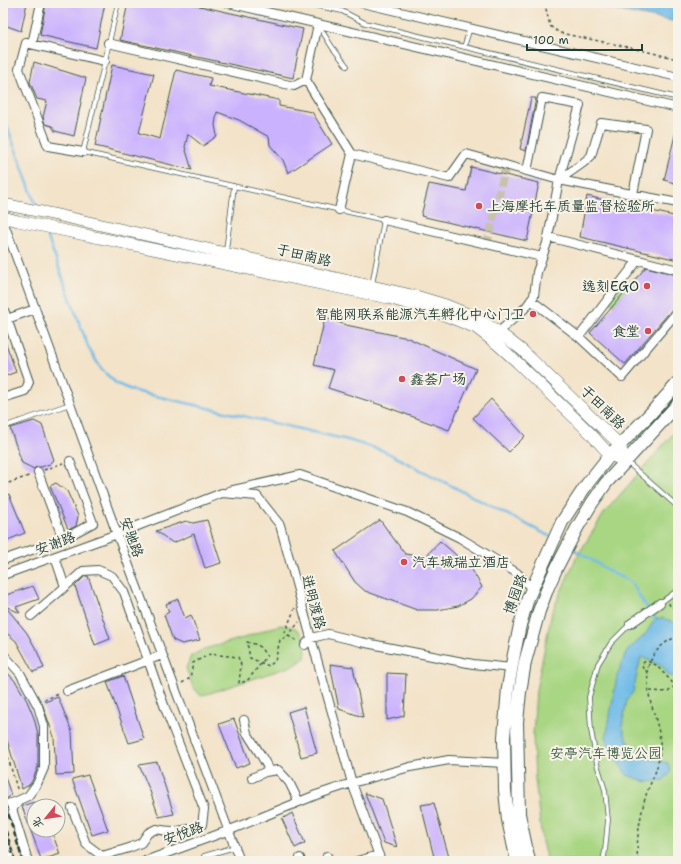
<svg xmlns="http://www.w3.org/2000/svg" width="681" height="864" font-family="'Shantell Sans','LXGW WenKai TC',sans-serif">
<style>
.green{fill:#a9d683;stroke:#648a5c}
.water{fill:#6fbbe8;stroke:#477c8e}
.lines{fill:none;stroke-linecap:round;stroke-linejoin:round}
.stream{stroke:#6fbbe8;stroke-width:2.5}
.building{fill:#cbb2fe}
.street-tunnel{stroke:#c9c2ab;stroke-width:8;stroke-dasharray:8 4;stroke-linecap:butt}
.lane-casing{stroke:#3f564a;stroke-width:5.5}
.street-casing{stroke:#3f564a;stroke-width:10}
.secondary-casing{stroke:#3f564a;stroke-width:12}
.primary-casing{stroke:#3f564a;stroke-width:14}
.path{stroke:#3f564a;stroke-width:1.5;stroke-dasharray:3 3;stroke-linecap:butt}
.lane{stroke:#fff;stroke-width:4}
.street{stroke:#fff;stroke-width:8}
.secondary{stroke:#fff;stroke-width:11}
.primary{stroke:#fff;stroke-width:12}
.rail{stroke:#1f3d34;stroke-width:2.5;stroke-dasharray:6 3;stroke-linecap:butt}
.path-bridge{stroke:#3f564a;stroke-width:1.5;stroke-dasharray:3 3;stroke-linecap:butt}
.poi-dot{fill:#d1495b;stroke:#f7f3e8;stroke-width:1.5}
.labels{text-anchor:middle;stroke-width:4;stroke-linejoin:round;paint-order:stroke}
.poi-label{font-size:14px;fill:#1f3d34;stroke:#f7f3e8;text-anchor:start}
.street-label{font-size:14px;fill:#1f3d34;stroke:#f7f3e8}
.park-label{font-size:14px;fill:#3b5c44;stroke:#f7f3e8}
</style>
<rect width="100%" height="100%" fill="#f7f3e8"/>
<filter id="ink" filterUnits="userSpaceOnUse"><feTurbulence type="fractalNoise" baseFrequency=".025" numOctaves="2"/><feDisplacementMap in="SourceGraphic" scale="8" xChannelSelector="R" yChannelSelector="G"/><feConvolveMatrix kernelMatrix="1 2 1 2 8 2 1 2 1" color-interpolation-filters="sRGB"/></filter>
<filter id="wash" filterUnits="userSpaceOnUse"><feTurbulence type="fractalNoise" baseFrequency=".012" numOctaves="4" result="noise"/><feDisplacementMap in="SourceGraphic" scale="16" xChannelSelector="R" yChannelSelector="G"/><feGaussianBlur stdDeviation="0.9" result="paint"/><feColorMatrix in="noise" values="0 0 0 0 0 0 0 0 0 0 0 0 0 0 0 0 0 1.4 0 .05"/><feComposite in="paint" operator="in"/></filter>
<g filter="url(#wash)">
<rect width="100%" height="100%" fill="#f3e3c9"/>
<path class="green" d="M625,281L630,285L614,305L609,301Z
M678,428V861H547L542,842L535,778L533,736L536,690L552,612L576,558L605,512Z
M281,625C285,626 291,626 295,628C305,633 307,649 305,658L295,665L201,696L193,687L186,668L191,656L204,649L247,637L267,629Z"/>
<path class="water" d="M601,3H678V22L603,8Z
M663,618L678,624V678L668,675L662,666L641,657L633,692L627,700L622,726L627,740L636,750L654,760L668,763L671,772L664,780L647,782L627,775L611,752L606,738L617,676L626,652L645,635L655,619Z"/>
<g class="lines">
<path class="stream" d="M3,115L37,208
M45,230L89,349L102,370L117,384L134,391L348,440L384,451L413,466L551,537
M571,548L589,558L612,573L631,582L644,604L653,613L655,619"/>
</g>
<g id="blocks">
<path class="building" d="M7,3H27L21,31L4,25Z
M46,3H105L96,48L40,35Z
M128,3H186L303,29L293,78L120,40Z
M34,62L86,78L74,136L55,131L52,126L45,124L43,117L47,101L37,99L30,82Z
M112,65L154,74L139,133L160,139L176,70L211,78L209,86L279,100V106L312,112L332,144L288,173L283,160L270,145L269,137L239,120L217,112L215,125L217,136L203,146L188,134L185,147L192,170L95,146Z
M531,98H536L526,151L520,149Z
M676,131H678V184L664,180Z
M471,167L539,183L527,241L421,216L429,184L466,191Z
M587,196L678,217V260L580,237Z
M646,267L677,275L678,277V306L674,307L625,364L590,333Z
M325,318L346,325L408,338L476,369L449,430L381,405L328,388L334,370L314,365Z
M3,338H4L16,372L3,377Z
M491,399L525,436L509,452L473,418Z
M34,421L42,425L54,460L50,464L41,467H36L34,469L22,463L10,428Z
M56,483L67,491L78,516L76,526L72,528L68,529L50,486Z
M9,494L25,533L3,542V497Z
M207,520L221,563L205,568L194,534L173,543L156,531L186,521L193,523Z
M380,520L405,554L425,557L440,541L471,568L482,587L471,599L458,606L438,610H417L365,591L355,582L335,551Z
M85,576H88L110,639L95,645L75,586Z
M33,586L39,599L16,607L20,613L5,606L27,633L37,651L44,668L33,672L16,641L3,630V596Z
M178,599L185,618L191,615L200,640L182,644L173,640L164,615L169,612L166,604Z
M330,664L353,667L363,717L339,709Z
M3,668L16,682L27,701L34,718L38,734V767L32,781L29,785L22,789L3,727Z
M387,673L406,674L404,716L387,720Z
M123,676L144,739L129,743L107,682Z
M58,697L72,732L74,774L56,775L54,737L42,703Z
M304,707L317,753L301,757L288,712Z
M234,719L250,763L236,768L219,724Z
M157,762L174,814L159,817L150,791L139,765Z
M3,774H4L11,795L8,798L3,799Z
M88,775L108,830L92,835L72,779Z
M365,793L382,799L397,847L384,843Z
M34,802V830H51L60,854L51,857L41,859L22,806Z
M434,803L450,861H435L421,805Z
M292,813L305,843L295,848L282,819Z"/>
</g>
</g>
<g filter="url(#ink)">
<use href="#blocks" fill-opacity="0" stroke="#3f564a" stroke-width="1"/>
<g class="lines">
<path class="street-tunnel" d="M487,244L506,165"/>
<g class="lane-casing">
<path id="lane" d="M118,3L104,65L83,152L384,220L372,285
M304,3L342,11L365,23L678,98
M319,26L332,47L347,66
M464,47L470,28
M226,251L234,186
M3,427L70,404
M627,462L678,507
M660,603L678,590
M207,861L204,856L235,847
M603,861L605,851L608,820L605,790L597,764L591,730L589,697L598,664L611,643L630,624"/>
</g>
<g class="street-casing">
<path id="street" d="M228,3L678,108
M362,3L678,77
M318,24L306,80L352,154L339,210
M108,43L294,86L306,80
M32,44L41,3
M83,152L48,146L19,69L26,43L105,61
M352,154L449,178L466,154L559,180L547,243L537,272L534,296L526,307L499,332
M527,171L542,98L580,105L559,180
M559,180L583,163L591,156L601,123L646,129L633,194
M559,180L678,203
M384,220L542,257
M3,221L70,404L117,534L240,861
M548,237L678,270
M531,300L579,337L638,260
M3,307L29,382L25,391L3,398
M7,319L35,309
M579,337L622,377L678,311
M229,491L300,475L407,512L460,538L517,573L532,589
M63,539L93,523L70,461
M55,557L65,587
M3,560L63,539L38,472
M3,575L117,534L222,493L257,496L280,525L311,638L352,783L381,861
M31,616L65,587L83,571L98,570L112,576L124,592L165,708L204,809L202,825C184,831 174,833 156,829L148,833L141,843L129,848L102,856L86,844L72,808
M630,624L660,603
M305,645L311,638L328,634L361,642L473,664L512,668
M3,654L20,673L38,706L44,726V768L37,784L28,796L15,802L3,805
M67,691L162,655
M244,720L247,733L262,757L270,771
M252,778L265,772L278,770L289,782L299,802
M19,801L12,809L28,861
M3,838L11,861
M327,856L330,861
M300,858L301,861
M145,861L230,830L316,795L352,783L410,767L449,760L505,763
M357,861L379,855"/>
</g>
<g class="secondary-casing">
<path id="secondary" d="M3,204L57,215L416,296L446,305L473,316L499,332L523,351L620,445L625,461
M3,217L18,221L388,298L434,311L476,328L498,345L517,362L590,433L610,455L617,458"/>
</g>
<g class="primary-casing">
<path id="primary" d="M517,861L508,820L505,790L504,737L508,688L513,659L520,625L528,598L562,522L587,484L610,455L650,414L678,383
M529,861L519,814L517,722L520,692L525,662L539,611L548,587L557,567L577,528L592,503L606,483L678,404"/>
</g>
<path class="path" d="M548,3L546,9L550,26L560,33L623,46L678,59
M44,470L63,463
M3,485L31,475
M669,603C670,608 674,608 678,608
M295,608L285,632L288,636L299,622
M648,672L643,669L642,665C643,663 644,661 647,661L656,665L671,681L675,686
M182,683L190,678L193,663L210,654L238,657L241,665L239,683L247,681L267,656L258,645L247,642L250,658L269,666L275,661L280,640L288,636L298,641
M650,691L668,692L678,683
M44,700L59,694
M3,740L18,792
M638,861C635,843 641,812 646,795C650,783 658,770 659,757C663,737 656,722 651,703C648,694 647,677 648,667"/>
<use href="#lane" class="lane"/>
<use href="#street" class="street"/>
<use href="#secondary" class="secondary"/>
<use href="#primary" class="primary"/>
<path class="rail" d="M3,797L23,861
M3,822L15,861"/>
<path class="path-bridge" d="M648,667C654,651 662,643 678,636"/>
</g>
</g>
<g class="poi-dot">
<circle cx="479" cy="206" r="4"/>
<circle cx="647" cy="286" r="4"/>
<circle cx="533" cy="314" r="4"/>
<circle cx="648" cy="331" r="4"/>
<circle cx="402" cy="379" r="4"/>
<circle cx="404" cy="562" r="4"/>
</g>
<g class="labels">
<g class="poi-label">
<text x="487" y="211">上海摩托车质量监督检验所</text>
<text x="639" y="291" text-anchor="end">逸刻EGO</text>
<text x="525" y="319" text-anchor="end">智能网联系能源汽车孵化中心门卫</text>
<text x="640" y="336" text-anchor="end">食堂</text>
<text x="410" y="384">鑫荟广场</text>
<text x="412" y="567">汽车城瑞立酒店</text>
</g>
<g class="street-label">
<text transform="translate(304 255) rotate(13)" y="5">于田南路</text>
<text transform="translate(603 407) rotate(44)" y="5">于田南路</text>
<text transform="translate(132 537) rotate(70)" y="5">安驰路</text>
<text transform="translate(55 543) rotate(-20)" y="5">安谢路</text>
<text transform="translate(515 594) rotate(-70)" y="5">博园路</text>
<text transform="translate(314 602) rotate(75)" y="5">进明渡路</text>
<text transform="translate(183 833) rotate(-20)" y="5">安悦路</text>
</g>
<g class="park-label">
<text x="606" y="758">安亭汽车博览公园</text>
</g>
</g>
<rect width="681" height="864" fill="none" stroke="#f7f3e8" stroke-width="16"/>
<g transform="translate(46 818) rotate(240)"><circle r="19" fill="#f7f3e8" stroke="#a1aaa0"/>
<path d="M0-3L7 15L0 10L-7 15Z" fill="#d1495b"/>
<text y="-6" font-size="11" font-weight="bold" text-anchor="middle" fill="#1f3d34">北</text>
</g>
<path d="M527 44v6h115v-6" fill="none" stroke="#1f3d34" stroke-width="2"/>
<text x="533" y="44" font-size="12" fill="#1f3d34" stroke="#f7f3e8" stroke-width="3" paint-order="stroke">100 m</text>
</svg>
